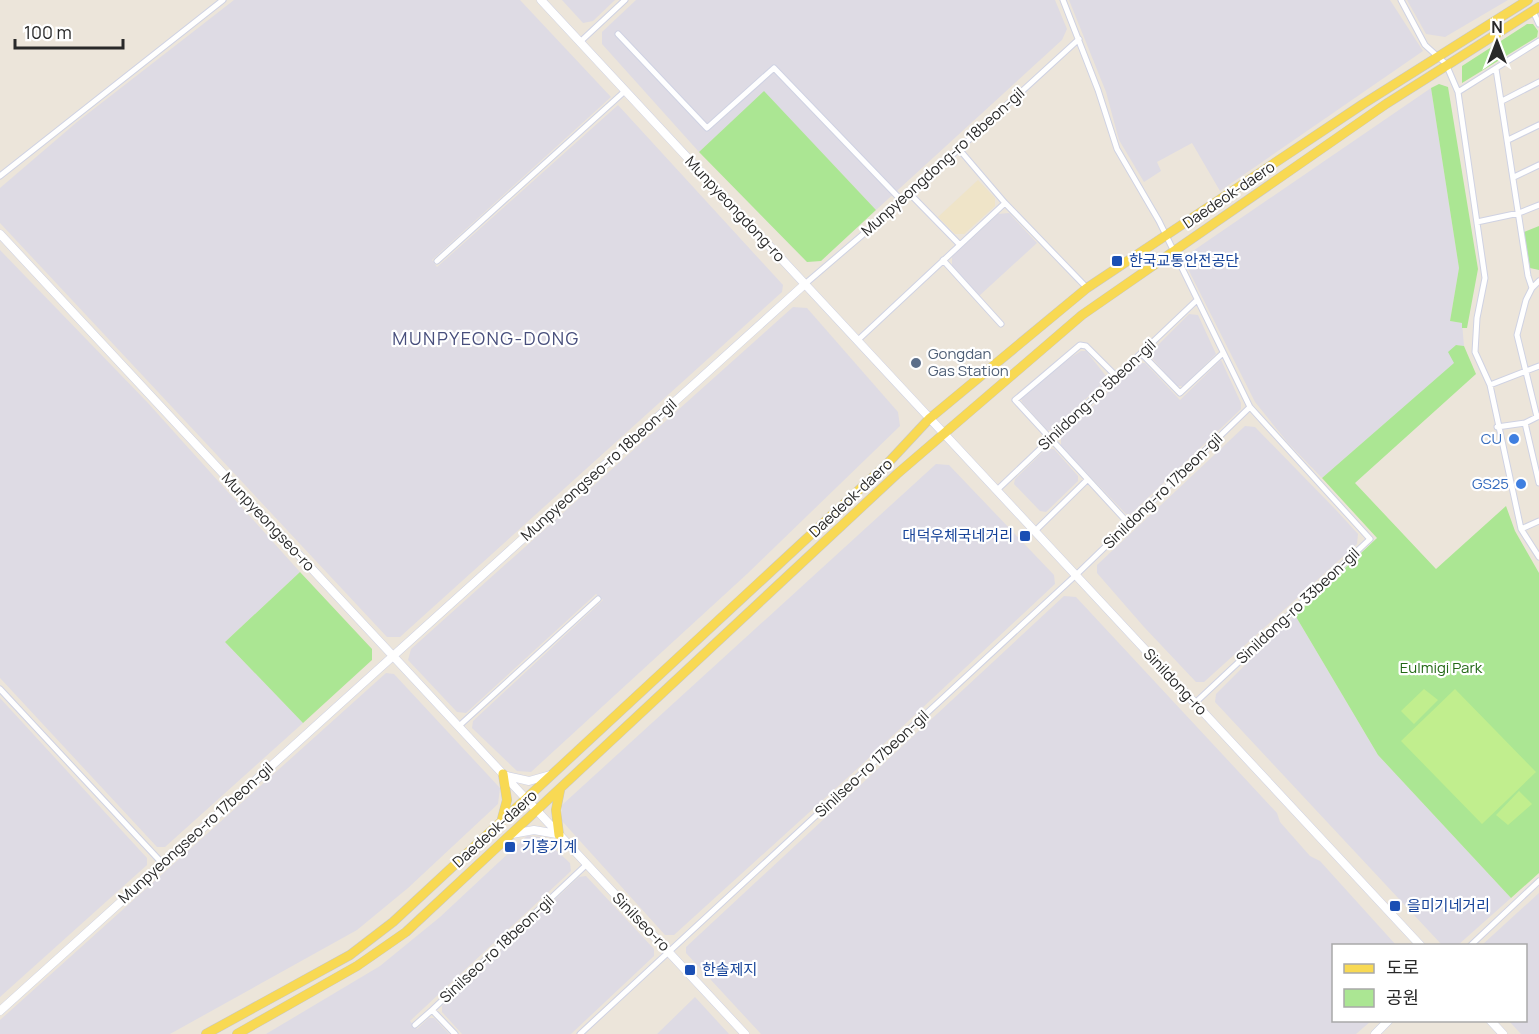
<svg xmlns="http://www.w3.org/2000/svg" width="1539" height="1034" font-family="Manrope,'Noto Sans KR',sans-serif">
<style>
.industrial{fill:#dedbe4}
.education{fill:#efe4c8}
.green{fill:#abe693}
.pitch{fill:#c1ee8e}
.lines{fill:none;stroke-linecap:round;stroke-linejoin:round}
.street-casing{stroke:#cfd2e3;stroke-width:7}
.secondary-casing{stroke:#cfd2e3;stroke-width:9}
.primary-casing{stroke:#c7c7c7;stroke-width:10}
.street{stroke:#fff;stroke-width:5}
.secondary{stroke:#fff;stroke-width:8}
.primary{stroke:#f8d953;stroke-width:9}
.transit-dot{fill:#1a4fb4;stroke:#fff;stroke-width:2}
.service-dot{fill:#5c6f8a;stroke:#fff;stroke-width:2}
.shop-dot{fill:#3f7fe0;stroke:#fff;stroke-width:2}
.labels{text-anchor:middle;stroke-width:4.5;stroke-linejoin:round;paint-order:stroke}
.street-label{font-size:15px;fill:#292929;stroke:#fff}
.transit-label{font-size:15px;fill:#164399;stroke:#fff;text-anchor:start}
.service-label{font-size:15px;fill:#4e5e75;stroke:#fff;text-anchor:start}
.shop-label{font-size:15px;fill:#366cbe;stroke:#fff;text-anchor:end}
.park-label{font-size:15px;fill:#236916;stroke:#fff}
.quarter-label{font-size:18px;letter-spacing:1.5px;fill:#474e7c;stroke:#fff}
</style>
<rect width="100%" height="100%" fill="#ece5da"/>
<path class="industrial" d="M234,0H520L611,97L432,260L437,267L618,105L783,285L782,292L400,637H387L0,223V188L77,122Z
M562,0H615L593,21L583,23Z
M636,0H1055L1067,29L1062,40L876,210L764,92L699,152L602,44V32Z
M1069,0H1390L1423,51L1220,191L1192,143L1157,162L1161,171L1144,182L1119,140L1106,92Z
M1407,0H1508L1445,37L1426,34Z
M1431,88L1459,268L1450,321L1462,323L1464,346L1456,345L1455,363L1322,478L1288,443L1255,402L1185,263L1187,255Z
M1009,213L1037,243L979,296L952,266V257L998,214Z
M0,250L148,403L300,572L225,642L303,723L165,847H157L0,678Z
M793,307L807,308L898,412L900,426L747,574L531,772L517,771L472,728L473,721L603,600L596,594L466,713L457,712L408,660L411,649Z
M1189,314L1198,315L1216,354L1183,386H1177L1152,358V351Z
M1081,351H1086L1106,376V380L1053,430H1047L1022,402L1021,398L1064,362Z
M1221,360L1241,403V409L1131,514H1126L1061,446V436L1139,363H1145L1180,400Z
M1245,426L1255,427L1336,510L1358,534L1357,544L1204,682H1196L1144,627L1097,573V565Z
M1047,448L1054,449L1078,476V481L1046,512L1040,511L1014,484L1015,479Z
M936,464L949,465L1054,575L1055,584L857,769L674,935H665L562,821V805Z
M1064,596L1076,597L1277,813L1280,822L1310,856L1320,861L1396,945L1334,946V1020L1371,1021L1356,1034H761L686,953V947Z
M1295,615L1378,755L1511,898L1458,945H1442L1215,702L1216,694Z
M386,673L394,674L500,788L498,804L408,888L357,930L170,1034H0V1020Z
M0,698L147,858V865L0,997Z
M527,836L542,837L570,863L571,871L410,1021L417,1029L429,1018H434L449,1034H266L380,966L440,917Z
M586,876L654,949V956L571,1034H462L442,1012V1006L579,877Z
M1539,893V1034H1521L1509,1021L1526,1020V946L1482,945Z
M695,997L729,1034H657Z"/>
<path class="education" d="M978,180L995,198V206L964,234H955L938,217Z"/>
<path class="green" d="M1527,24H1533L1538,31L1537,37L1462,83V66Z
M1439,84L1448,87L1478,269L1467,328H1462V323L1450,321L1459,268L1431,88Z
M764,91L876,210L821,261L807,262L699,152Z
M1539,226V270L1530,268L1524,232Z
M1456,345L1464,346L1476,374L1355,483L1436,569L1506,506L1515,531L1539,573V873L1511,898L1378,755L1295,615L1377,538L1322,478L1454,363L1448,352Z
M300,572L372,649V660L303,723L225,642Z"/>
<path class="pitch" d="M1424,689L1438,700L1414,724L1401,711Z
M1455,689L1536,772L1482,824L1401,741Z
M1519,791L1532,804L1508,825L1496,815Z"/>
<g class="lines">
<g class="street-casing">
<path id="street" d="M1063,0L1098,90L1117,149L1159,221L1250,407L1370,539L1195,703
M1401,0L1425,45L1446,64L1458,92L1485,278L1477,318L1475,352L1490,385L1521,529L1539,557
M1533,11L1539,24
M618,34L707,128L774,68L902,201
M580,42L625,0
M1496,69L1528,276L1532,288L1526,300L1517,335L1537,417
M1458,92L1539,41
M1502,101L1539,82
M1508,140L1539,125
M958,148L1005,203L1087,288
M0,176L223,0
M1514,177L1539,165
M909,193L959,244
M1477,222L1519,213L1539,205
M943,260L1001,324
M437,261L625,91
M805,284L902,201L1079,39
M1532,288L1539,281
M858,340L1005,203
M1142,354L1180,393L1223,353
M1116,376L1086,346L1080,345L1015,400L1129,524
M1490,385L1539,366
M1525,423L1539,483
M1497,427L1525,423L1539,416
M997,490L1197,300
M1521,529L1539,521
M1035,531L1087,480
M0,689L162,863
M459,726L598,599
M1470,946L1539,881
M415,1025L432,1010
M455,1034L432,1010L586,865
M580,1034L1076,575L1250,407"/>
</g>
<g class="secondary-casing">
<path id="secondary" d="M541,0C834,316 1127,630 1421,946
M0,234L745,1034
M507,776L529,781L550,775
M512,834L534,830L557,834
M0,1011L805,284
M1490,1020L1503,1034
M1375,1034L1389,1020"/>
</g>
<g class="primary-casing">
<path id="primary" d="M502,819L507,800L503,774
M559,835L556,810L560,790
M206,1034L350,955L393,922L888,463L929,419L1087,288L1363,104L1528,0
M237,1034L357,966L406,932L897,474L1082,315L1386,104L1539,7"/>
</g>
<use href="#street" class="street"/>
<use href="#secondary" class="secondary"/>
<use href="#primary" class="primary"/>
</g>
<g class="transit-dot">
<rect x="1111" y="255" width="12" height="12" rx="3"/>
<rect x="1019" y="530" width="12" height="12" rx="3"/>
<rect x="504" y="841" width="12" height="12" rx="3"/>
<rect x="1389" y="900" width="12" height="12" rx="3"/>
<rect x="684" y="964" width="12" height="12" rx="3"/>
</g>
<circle class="service-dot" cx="916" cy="363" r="6"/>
<g class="shop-dot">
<circle cx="1514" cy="439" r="6"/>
<circle cx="1521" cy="484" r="6"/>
</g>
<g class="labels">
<g class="street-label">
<text transform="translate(943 162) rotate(-42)" y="5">Munpyeongdong-ro 18beon-gil</text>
<text transform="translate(1229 195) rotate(-34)" y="5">Daedeok-daero</text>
<text transform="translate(735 209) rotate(47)" y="5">Munpyeongdong-ro</text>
<text transform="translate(1097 395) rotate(-43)" y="5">Sinildong-ro 5beon-gil</text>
<text transform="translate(599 470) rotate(-42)" y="5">Munpyeongseo-ro 18beon-gil</text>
<text transform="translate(1163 491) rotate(-44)" y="5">Sinildong-ro 17beon-gil</text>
<text transform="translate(851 498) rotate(-43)" y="5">Daedeok-daero</text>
<text transform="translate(268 522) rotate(47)" y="5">Munpyeongseo-ro</text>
<text transform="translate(1298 606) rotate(-43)" y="5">Sinildong-ro 33beon-gil</text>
<text transform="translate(1175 682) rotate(47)" y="5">Sinildong-ro</text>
<text transform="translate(872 764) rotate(-43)" y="5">Sinilseo-ro 17beon-gil</text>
<text transform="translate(495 829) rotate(-42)" y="5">Daedeok-daero</text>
<text transform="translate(196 833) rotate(-42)" y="5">Munpyeongseo-ro 17beon-gil</text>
<text transform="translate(641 922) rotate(46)" y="5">Sinilseo-ro</text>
<text transform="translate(497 949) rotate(-43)" y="5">Sinilseo-ro 18beon-gil</text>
</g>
<g class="transit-label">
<text x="1129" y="266">한국교통안전공단</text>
<text x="1013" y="541" text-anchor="end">대덕우체국네거리</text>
<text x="522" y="852">기흥기계</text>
<text x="1407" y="911">을미기네거리</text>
<text x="702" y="975">한솔제지</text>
</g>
<g class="service-label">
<text x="928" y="359">Gongdan<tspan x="928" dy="17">Gas Station</tspan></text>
</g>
<g class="shop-label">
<text x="1502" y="444">CU</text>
<text x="1509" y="489">GS25</text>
</g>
<g class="park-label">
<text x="1441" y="673">Eulmigi Park</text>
</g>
<g class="quarter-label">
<text x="486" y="345">MUNPYEONG-DONG</text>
</g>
</g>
<rect x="1332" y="944" width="195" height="78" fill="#ffffff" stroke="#a9a9a9" stroke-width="1.5"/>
<rect x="1344" y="964" width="30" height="9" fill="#f8d953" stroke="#a9a9a9" stroke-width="1.5"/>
<text x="1386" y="974" font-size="18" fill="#292929">도로</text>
<rect x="1344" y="989" width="30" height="18" fill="#abe693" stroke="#a9a9a9" stroke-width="1.5"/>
<text x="1386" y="1004" font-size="18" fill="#292929">공원</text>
<g transform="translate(1497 42)" stroke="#ffffff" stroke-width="4.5" paint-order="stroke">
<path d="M0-4.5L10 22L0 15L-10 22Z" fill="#292929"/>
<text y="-9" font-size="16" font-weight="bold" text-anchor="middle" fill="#292929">N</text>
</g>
<path d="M15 39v9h108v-9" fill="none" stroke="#292929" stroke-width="3"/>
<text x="24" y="39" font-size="18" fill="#292929" stroke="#ffffff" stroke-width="4.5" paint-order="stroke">100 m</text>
</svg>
